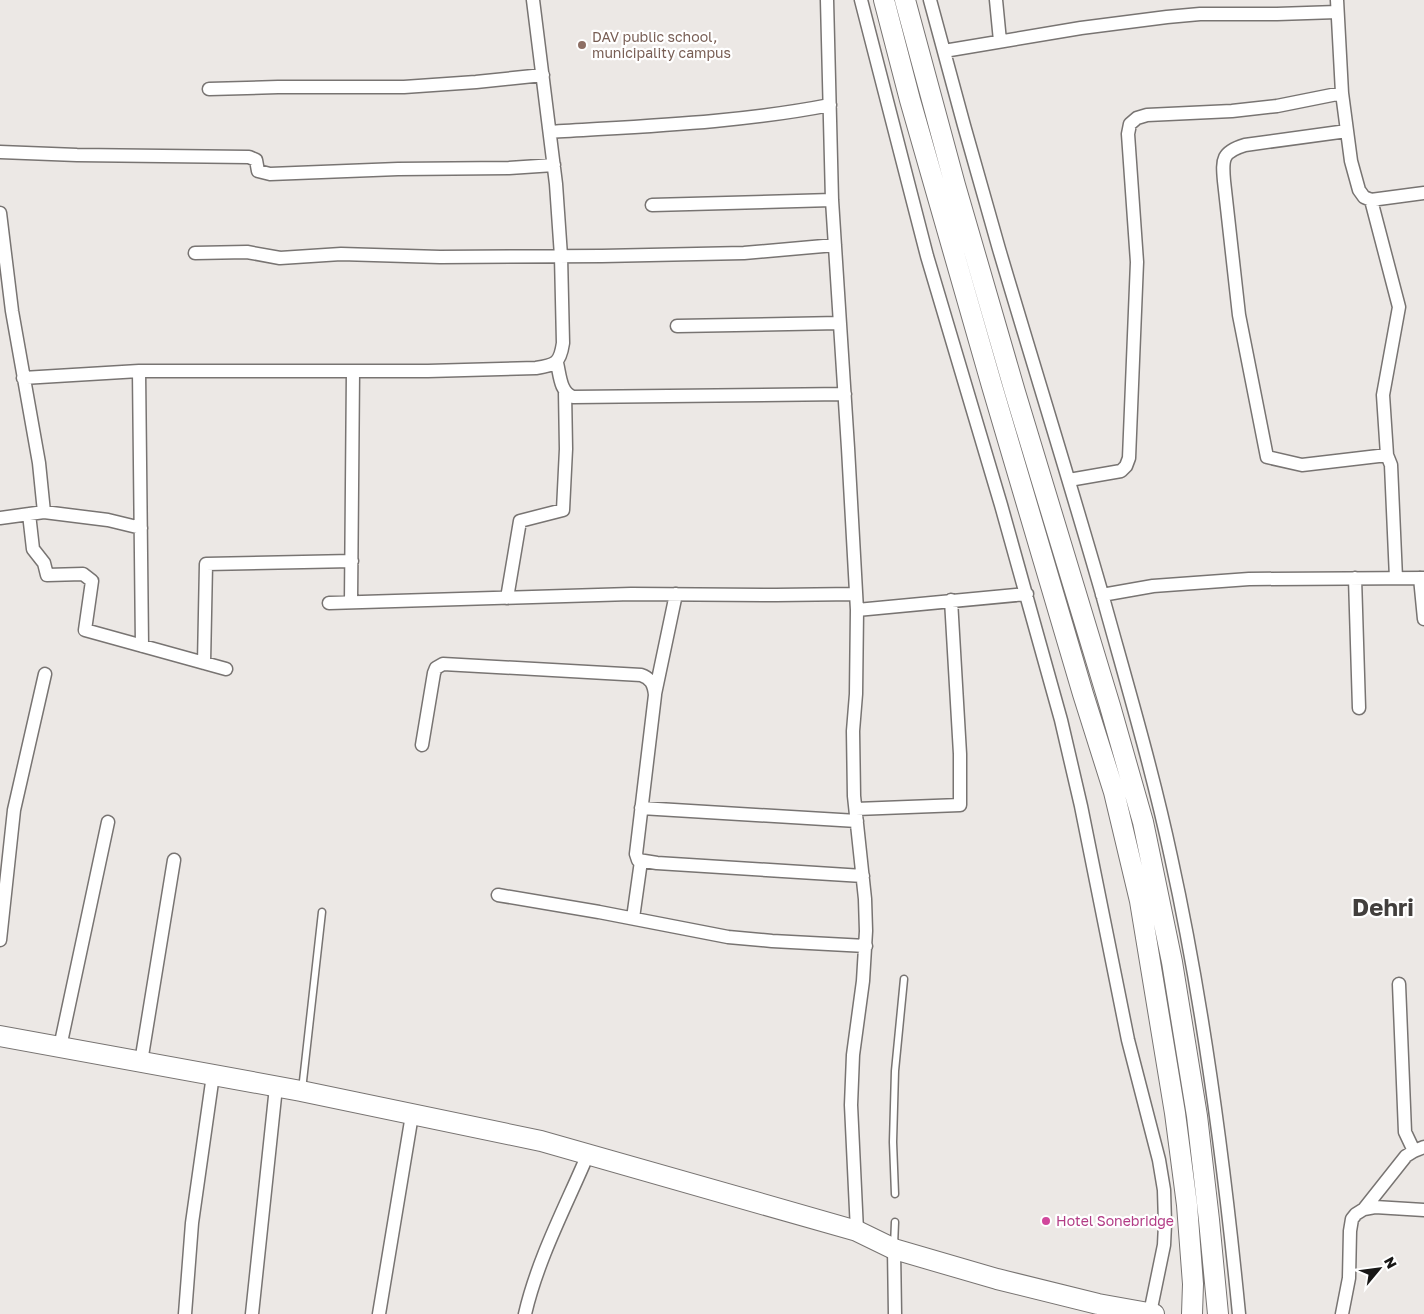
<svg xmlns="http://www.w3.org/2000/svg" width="1424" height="1314" font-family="'Golos Text',sans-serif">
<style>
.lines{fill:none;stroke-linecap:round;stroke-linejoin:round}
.service-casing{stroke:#787472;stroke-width:9}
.minor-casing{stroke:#787472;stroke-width:15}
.trunk-casing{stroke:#787472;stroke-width:22}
.service{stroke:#fff;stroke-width:6}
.minor{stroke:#fff;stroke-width:12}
.trunk{stroke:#fff;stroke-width:20}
.education-dot{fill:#8d6e63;stroke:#fff;stroke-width:2}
.hotel-dot{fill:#d1479c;stroke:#fff;stroke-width:2}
.labels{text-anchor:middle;stroke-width:4.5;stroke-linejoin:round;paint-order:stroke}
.education-label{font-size:14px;fill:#785e54;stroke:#fff;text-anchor:start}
.hotel-label{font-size:14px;fill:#b23c85;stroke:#fff;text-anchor:start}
.town-label{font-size:24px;font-weight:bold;fill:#423f3d;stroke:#fff}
</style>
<rect width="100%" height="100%" fill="#ece8e5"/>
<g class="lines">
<g class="service-casing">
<path id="service" d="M302,1090L322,912
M895,1194L893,1142L895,1071L904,979
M894,1246L895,1222"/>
</g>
<g class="minor-casing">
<path id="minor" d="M827,0L832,200L848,448L857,610L856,694L853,731L854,796L865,899L866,931L863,981L853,1055L851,1105L857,1231
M861,0L927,256L1001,505L1061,720L1081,806L1128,1040L1159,1160L1164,1190L1165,1224L1164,1245L1150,1313
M930,0C952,83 975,166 999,249C1033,364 1069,479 1102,594C1126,681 1152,768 1171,857C1204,1007 1224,1161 1239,1314
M996,0L1000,41
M1337,0L1342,93L1351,161L1359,190L1364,197L1371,200L1424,193
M944,51L1081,28L1167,17L1200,14H1277L1337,12
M209,89L278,87H404L476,82L543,75
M1347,131L1245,145C1222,152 1222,159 1224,181L1239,315L1267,457L1302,465L1387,455
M550,132C643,126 738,123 830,105
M0,152L77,155L249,157L256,160L258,171L270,174L398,169L509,168L554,165
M1371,200L1399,307L1383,395L1387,455L1391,465L1396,578
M652,205L832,200
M0,213L12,311L39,463L44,512
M195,253L247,252L280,258L341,254L440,257L602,256L744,253L835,245
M677,326L840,323
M557,363C560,375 560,392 573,397L845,394
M139,371L142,646
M23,378L139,371H428L536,368C556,365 560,363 563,343L561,256L556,184L533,0
M1069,480L1121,471L1126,466L1129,458L1137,262L1128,134L1130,124L1137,118L1147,115L1232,111L1277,106L1342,93
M29,514L33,549L44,563L47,575L83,574L92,581L85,630L226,669
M0,518L44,512L108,520L141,528
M1355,578L1359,708
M1420,578L1424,619
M1102,595L1153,586L1249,579L1424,578
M507,598L520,521L563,510L566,449L565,391
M351,602L353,371
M329,603L631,594L776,595L856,594
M857,610L1027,594
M204,663L206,564L352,561
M655,694L676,594
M422,745L434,673L436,668L443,664L641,675C651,678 654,685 655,695L636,854L638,860L657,863L863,876
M641,808L857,821
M856,809L960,805V754L951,600
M498,895L599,912L728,937L772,941L866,946
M633,918L641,861
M0,940L14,810L45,674
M1399,984L1405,1132L1414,1151
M60,1047L108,822
M141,1062L174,860
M1364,1209L1406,1156L1414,1151L1424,1147
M894,1249L895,1314
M185,1314L192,1223L213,1075
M252,1314L276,1087
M379,1314L412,1115
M525,1314C538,1258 566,1206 588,1154
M1342,1314L1349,1278L1350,1231L1352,1219L1356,1214L1364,1209L1375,1207L1424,1210"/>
</g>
<g class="trunk-casing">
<path id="trunk" d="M884,0L910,100L992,386L1083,694L1114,792L1140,901L1175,1113L1187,1205L1193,1284L1192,1314
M905,0L955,185L1015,392L1110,706L1143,822L1172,962L1197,1116L1209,1220L1218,1314
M0,1036L301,1091L541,1141L857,1231L894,1249L997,1279L1098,1304L1154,1314"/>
</g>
<use href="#service" class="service"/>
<use href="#minor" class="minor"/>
<use href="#trunk" class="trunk"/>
</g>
<circle class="education-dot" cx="582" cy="45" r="5"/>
<circle class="hotel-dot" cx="1046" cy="1221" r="5"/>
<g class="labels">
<g class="education-label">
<text x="592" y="42">DAV public school,<tspan x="592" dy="16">municipality campus</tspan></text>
</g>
<g class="hotel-label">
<text x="1056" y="1226">Hotel Sonebridge</text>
</g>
<g class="town-label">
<text x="1383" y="916">Dehri</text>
</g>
</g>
<g transform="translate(1379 1269) rotate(61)" stroke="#ffffff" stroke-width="4" paint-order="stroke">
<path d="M0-4L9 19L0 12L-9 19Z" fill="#181716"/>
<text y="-8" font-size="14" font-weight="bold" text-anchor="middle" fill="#181716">N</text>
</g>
</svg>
